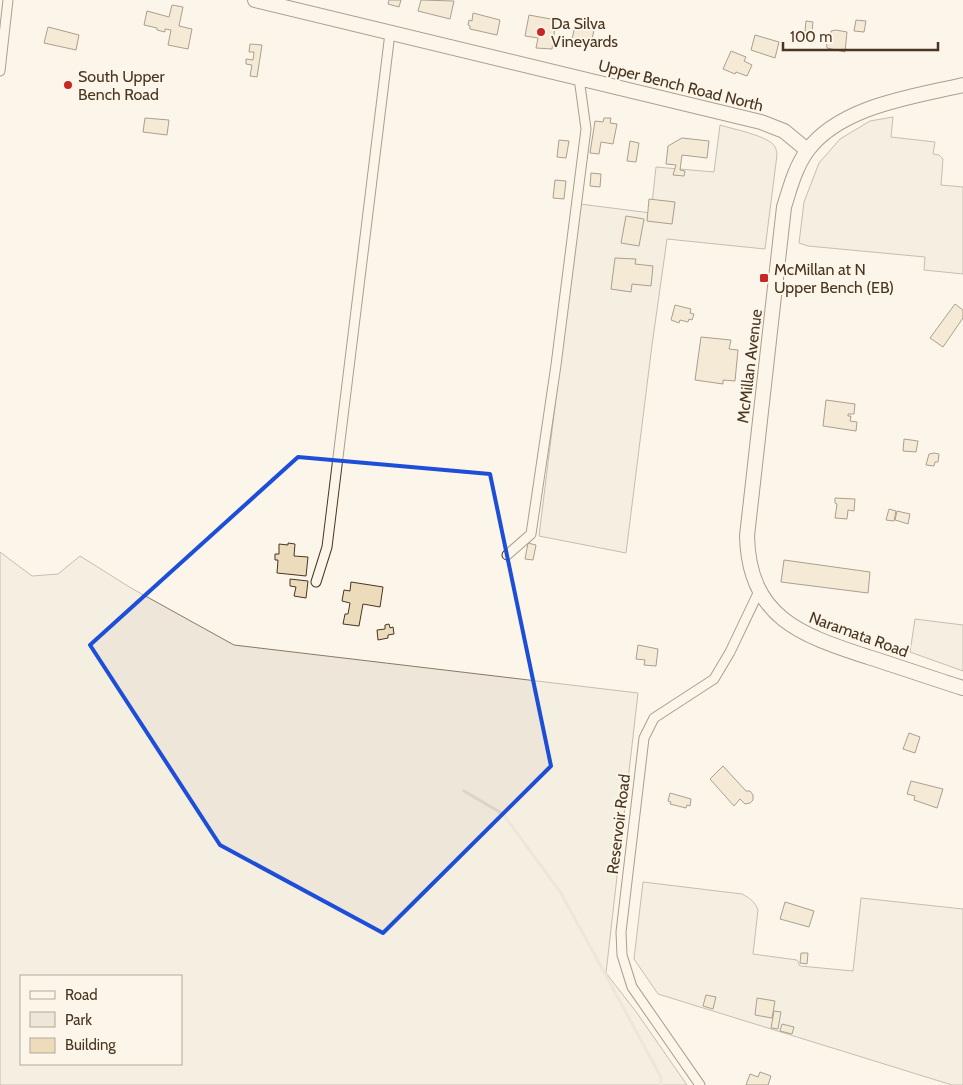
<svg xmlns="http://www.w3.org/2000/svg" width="963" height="1085" font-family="Cabin,sans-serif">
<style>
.green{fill:#ede6d9;stroke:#887966;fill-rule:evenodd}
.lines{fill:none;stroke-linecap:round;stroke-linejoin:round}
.stream{stroke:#dcd4c6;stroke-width:3}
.building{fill:#ecdcbc;stroke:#4a3520}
.street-casing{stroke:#4a3520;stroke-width:11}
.secondary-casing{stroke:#4a3520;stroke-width:16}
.street{stroke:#fbf6e9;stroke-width:9}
.secondary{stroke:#fbf6e9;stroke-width:14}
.marked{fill:none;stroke:#1d4ed8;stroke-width:4;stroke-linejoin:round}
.poi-dot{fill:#c62828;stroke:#fbf6e9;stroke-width:2}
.labels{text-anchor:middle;stroke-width:4;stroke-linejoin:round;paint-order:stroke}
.poi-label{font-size:16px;fill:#4a3520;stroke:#fbf6e9;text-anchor:start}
.street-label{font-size:16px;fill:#4a3520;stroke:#fbf6e9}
</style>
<rect width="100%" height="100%" fill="#fbf6e9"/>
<path class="green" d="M893,117L891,137L935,142L933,154L939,155L943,159L941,185L963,187V274L924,270L925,257L808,246L799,243L804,202L819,163L840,139L870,121Z
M720,125C732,129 770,136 775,147C776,148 777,154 777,155L765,249L667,239L652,345L626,553L539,536L580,204L651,213L656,167L714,172Z
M0,552L32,576L58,574L80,556L131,588L234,645L638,693L606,973L637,1013L687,1085H0ZM21,976H181V1064H21Z
M915,619L963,625V671L910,652Z
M643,882L742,894C750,898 755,902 758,910L753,954L797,960L800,966L853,971L861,898L963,909V1085H952L658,994L634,959Z"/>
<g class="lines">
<path class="stream" d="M464,791L503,814L561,893L661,1077V1085"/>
</g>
<path class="building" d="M389,0H401L399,7L388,4Z
M421,0L454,1L450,19L418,11Z
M172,5L183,7L179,26L192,29L188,49L168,45L171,30L165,29V32L157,30V28L144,25L147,11L169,17Z
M473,13L500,20L497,35L470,29V26L468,25L469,20L472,21Z
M529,15L556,20L552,49L536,48L538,38L525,36Z
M856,20L866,21L864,32L854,31Z
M806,21L813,22L812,32L805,31Z
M583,22L591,24L590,29L594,30L591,44L572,40L575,25L582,27Z
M48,27L79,35L76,50L44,43Z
M836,30L847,32L845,52L827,48L826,34L831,35V31Z
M755,35L779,42L775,58L751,50Z
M250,44L262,45L257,77L250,76L252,65L246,64V59L253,60L254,52H249Z
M731,51L746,57L744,61L752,65L747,76L736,72L735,74L723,69Z
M145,118L169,120L167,135L143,132Z
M604,118H611L610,123L617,124L613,144L601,142L599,154L590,153L595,121L603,122Z
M682,138L709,141L707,158L682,155L680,170L685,171L684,176L673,175L676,165L666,164L668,146Z
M559,140L569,141L566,158L557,157Z
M630,141L639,143L636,162L627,161Z
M591,173L601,174L600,187L590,186Z
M555,180L566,181L564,199L553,198Z
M649,199L675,202L672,224L647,221Z
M626,216L644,219L639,246L621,243Z
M615,258L636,259L635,264L653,266L651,286L632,284L631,292L611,289Z
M955,304L963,310V318L943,347L930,338Z
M675,305L691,309L690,313L694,314L692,320L689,319L688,322L680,320L679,323L671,320Z
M701,337L731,340L729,349L738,350L735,381L723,380V384L695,380Z
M826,400L855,404L854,414H848V416H851L850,421L857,422L856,431L823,426Z
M904,439L918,441L916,452L903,451Z
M934,453L939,454L938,462H935L934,466L926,465L929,454Z
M835,498L855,499L854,511L848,510L847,519L835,518L837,504L835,503Z
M889,509L896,511L894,521L886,520Z
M897,511L910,514L908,524L895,520Z
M288,543L295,544L294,556L308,557L306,576L277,573L278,560H275V554H279V544L288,545Z
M528,543L536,545L533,560L525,559Z
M784,560L870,572L868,593L781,582Z
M290,579L308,581L306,598L294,596L296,587L290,586Z
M351,582L383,587L380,607L363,604L359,626L343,624L345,614H348L350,603L342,601L344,590L350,591Z
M389,624L390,628L393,627L394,634L388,635V638L378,640L377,630L385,629V625Z
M638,645L658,649L656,666L644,665L645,660L636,659Z
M909,733L920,737L915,753L903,749Z
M723,766L746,791H750L753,795V800L750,803L745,804L740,799L734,806L710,779Z
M911,781L943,789L937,808L914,800L915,796L907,794Z
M670,793L691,799L690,806L687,805L686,808L670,804L671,802L668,801Z
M785,902L814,911L809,927L780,919Z
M801,953H808L807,964L800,963Z
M706,995L716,997L713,1009L703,1006Z
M757,998L775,1001L772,1018L755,1015Z
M774,1011L781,1012L778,1029L771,1028Z
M782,1024L794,1027L792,1034L780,1031Z
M760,1072L771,1076L768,1085H746L750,1074L758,1077Z"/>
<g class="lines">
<g class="street-casing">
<path id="street" d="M0,71L8,0
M507,555L531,534L556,365L586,129L579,78
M316,582L327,547L390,33
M700,1085L632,987L622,955L621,932L644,738L654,718L714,679L730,652L760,589"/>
</g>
<g class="secondary-casing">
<path id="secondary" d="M255,0L761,122L784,131L807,150
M963,85C912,97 840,106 807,151C795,168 790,188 784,207L747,536C749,618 801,635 868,657C900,667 931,678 963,688"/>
</g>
<use href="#street" class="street"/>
<use href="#secondary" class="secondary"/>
</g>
<path d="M0 0H963V1085H0ZM298,457L490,474L551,766L383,933L220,845L90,645Z" fill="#fbf6e9" fill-opacity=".55" fill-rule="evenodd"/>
<path class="marked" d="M298,457L490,474L551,766L383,933L220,845L90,645Z"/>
<g class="poi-dot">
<circle cx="541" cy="32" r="5"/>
<circle cx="68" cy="85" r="5"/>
<rect x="759" y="273" width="10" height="10" rx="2.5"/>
</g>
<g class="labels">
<g class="poi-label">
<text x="551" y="29">Da Silva<tspan x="551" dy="18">Vineyards</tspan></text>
<text x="78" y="82">South Upper<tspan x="78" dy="18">Bench Road</tspan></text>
<text x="774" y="275">McMillan at N<tspan x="774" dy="18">Upper Bench (EB)</tspan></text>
</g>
<g class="street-label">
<text transform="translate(681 85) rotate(14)" y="6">Upper Bench Road North</text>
<text transform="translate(749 366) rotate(-83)" y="6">McMillan Avenue</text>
<text transform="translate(859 634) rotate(20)" y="6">Naramata Road</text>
<text transform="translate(618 824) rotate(-83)" y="6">Reservoir Road</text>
</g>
</g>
<rect x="20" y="975" width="162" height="90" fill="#fbf6e9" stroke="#b4a999"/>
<rect x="30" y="991" width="25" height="8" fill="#fbf6e9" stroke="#b4a999"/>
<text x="65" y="1000" font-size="15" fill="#4a3520">Road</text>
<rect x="30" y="1012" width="25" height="15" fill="#ede6d9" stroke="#b4a999"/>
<text x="65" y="1025" font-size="15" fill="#4a3520">Park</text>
<rect x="30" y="1038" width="25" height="15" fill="#ecdcbc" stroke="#b4a999"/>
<text x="65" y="1050" font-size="15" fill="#4a3520">Building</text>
<path d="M783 42v8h155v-8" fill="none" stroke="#4a3520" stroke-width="2.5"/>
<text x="790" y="42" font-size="15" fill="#4a3520" stroke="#fbf6e9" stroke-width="4" paint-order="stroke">100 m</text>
</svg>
